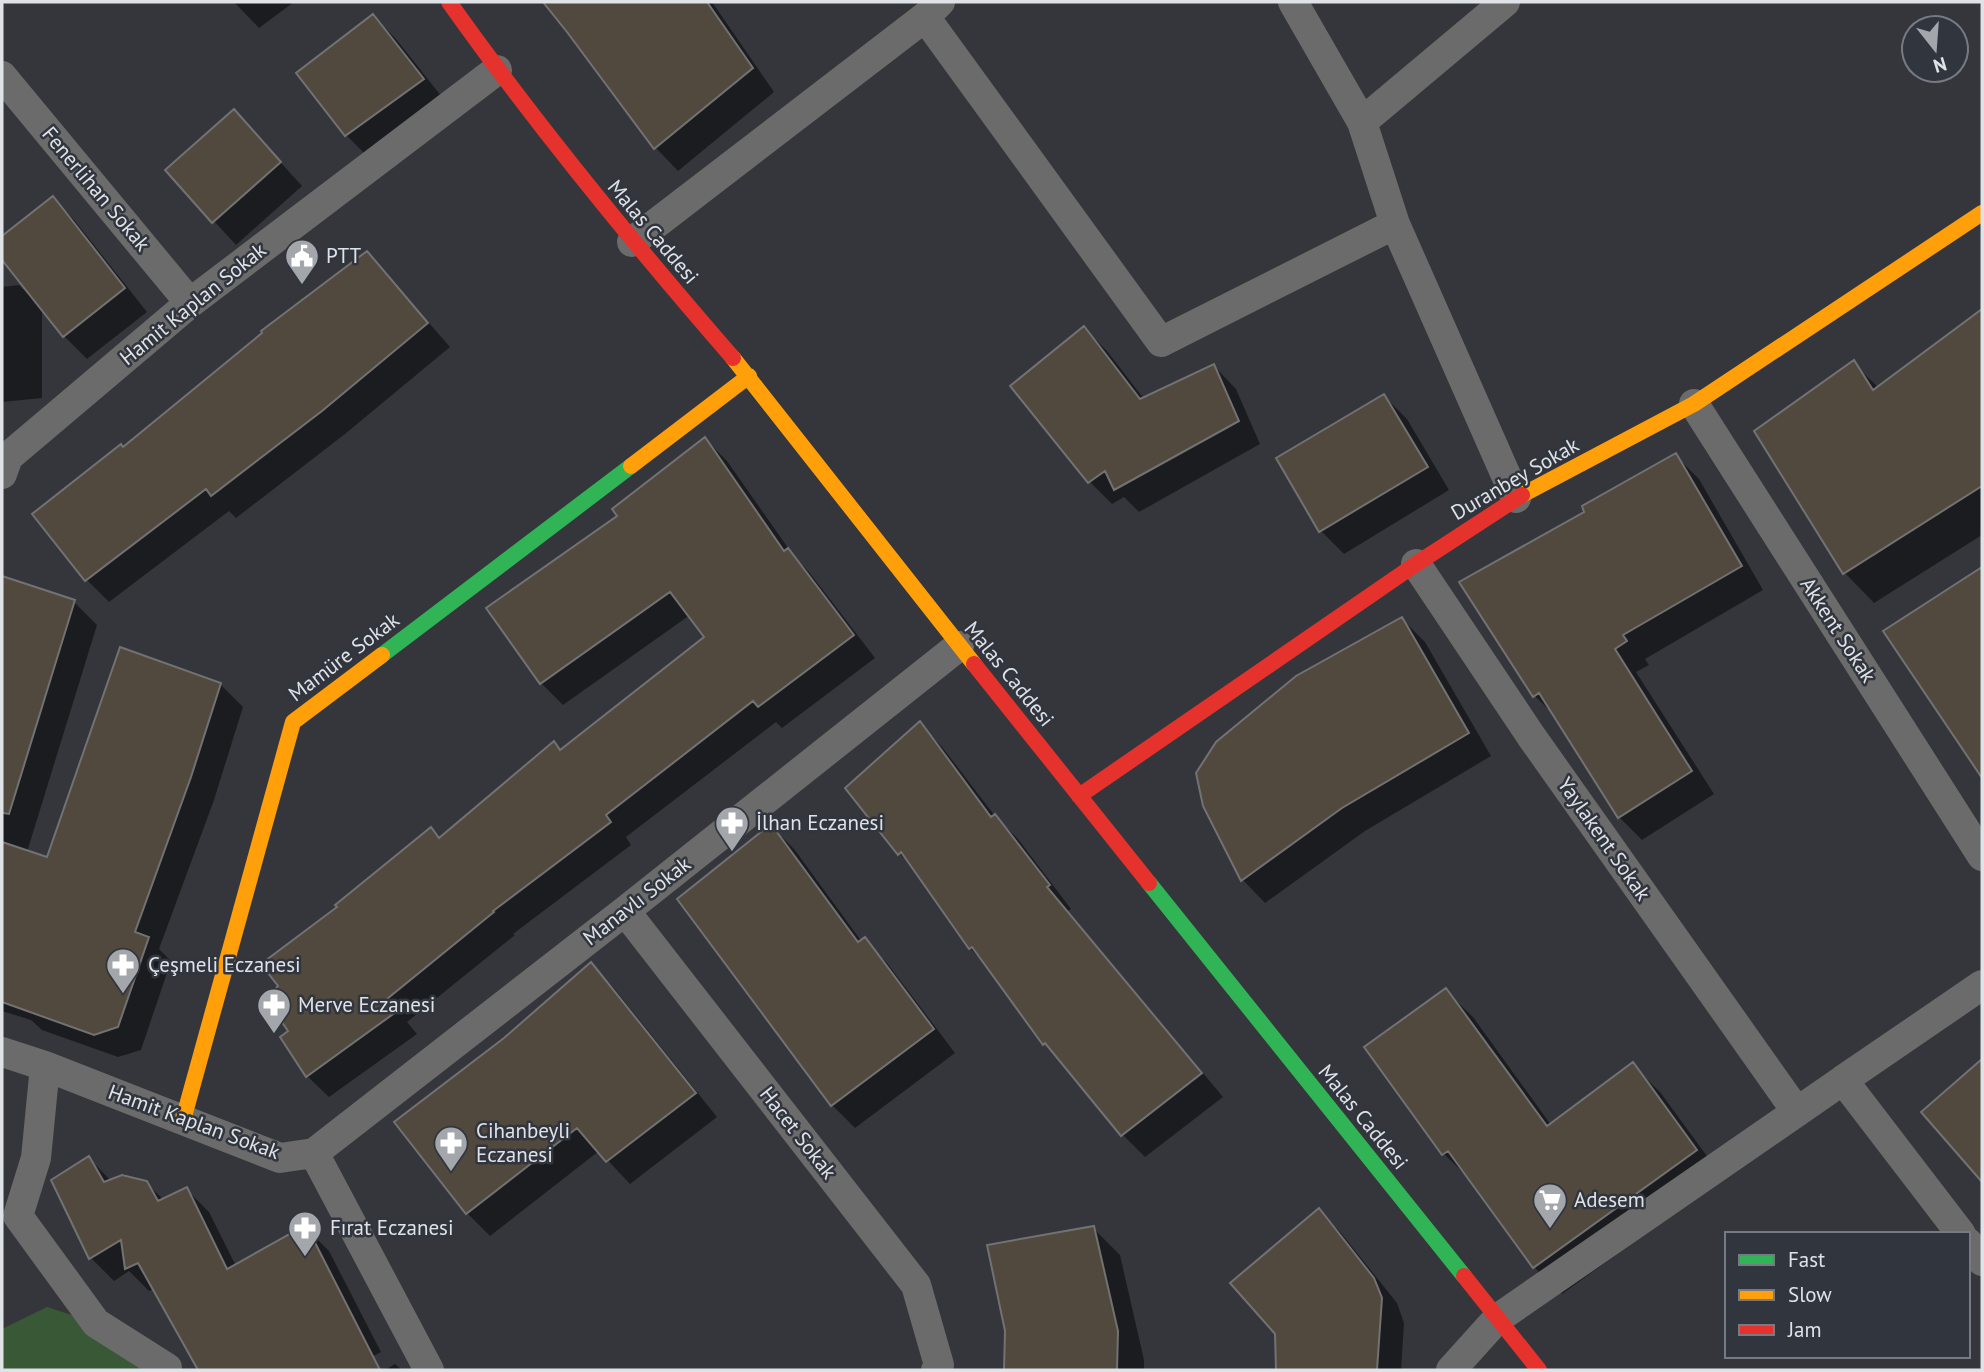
<svg xmlns="http://www.w3.org/2000/svg" width="1984" height="1372" font-family="'PT Sans',sans-serif">
<style>
.green{fill:#395835}
.shadow{fill:#0007}
.building{fill:#51493d;stroke:#727273;stroke-width:2}
.lines{fill:none;stroke-linecap:round;stroke-linejoin:round}
.street{stroke:#6c6b6b;stroke-width:30}
.fast{stroke:#30b455;stroke-width:16}
.slow{stroke:#ff9f0a;stroke-width:16}
.jam{stroke:#e5322d;stroke-width:16}
.labels{text-anchor:middle;stroke-width:5;stroke-linejoin:round;paint-order:stroke}
.street-label{font-size:21px;fill:#dfe2e7;stroke:#31353e}
.poi-label{font-size:21px;fill:#dfe2e7;stroke:#31353e;text-anchor:start}
</style>
<rect width="100%" height="100%" fill="#34363b"/>
<path class="green" d="M47,1307L96,1323L147,1370H2V1329Z"/>
<path class="shadow" d="M234,2H294L259,28Z
M545,2H712L774,92L678,171L656,148L569,30Z
M373,16L396,39L446,102L369,158L346,135Z
M234,111L302,186L236,245L167,170Z
M53,198L75,221L147,312L87,359L64,336L42,308V398L2,402V287L19,285L28,294L30,292L2,257V238Z
M367,254L389,277L450,347L345,434L236,518L229,511L109,602L86,579L124,449Z
M1982,311V535L1874,603L1845,573L1853,363L1879,388Z
M1084,328L1107,351L1144,399L1214,366L1236,389L1260,444L1139,512L1124,497L1112,504L1089,481Z
M1384,396L1407,419L1449,490L1344,554L1321,531Z
M705,439L727,461L793,555L809,572L875,658L782,728L776,722L626,837L631,845L513,934L515,935L407,1022L417,1034L329,1097L307,1076L291,1031L340,908L431,829L441,839L554,744L561,751L707,637L690,615L563,705L541,683L619,516Z
M1676,456L1699,479L1763,590L1645,659L1649,665L1636,672L1714,794L1642,840L1619,817L1556,717L1535,696L1587,512Z
M1982,569V772L1885,632Z
M2,578L74,602L97,625L27,852L48,859L220,684L243,707L214,800L159,949L171,961L141,1050L118,1057L42,1030L31,1020L2,1011Z
M1402,619L1425,642L1491,756L1365,831L1265,903L1243,880L1205,806Z
M920,724L942,747L995,816L1018,839L1071,909L1068,911L1223,1097L1145,1157L1122,1134L1045,1043L990,969L970,948L917,871L899,853Z
M771,826L794,849L862,942L864,940L887,963L955,1053L855,1128L832,1105L680,899Z
M591,965L613,987L717,1117L630,1184L599,1151L490,1236L467,1213L505,1039Z
M1445,990L1473,1017L1551,1125L1632,1065L1660,1092L1723,1178L1562,1294L1534,1267L1472,1181L1444,1154L1366,1047Z
M1982,1061V1179L1924,1113Z
M89,1158L111,1181L146,1183L164,1200L186,1189L209,1212L236,1266L306,1228L329,1251L381,1352L347,1370H200L154,1289L149,1291L129,1271L114,1281L91,1258Z
M1319,1210L1341,1233L1397,1303L1404,1323L1401,1370H1278L1277,1333Z
M1093,1228L1120,1255L1144,1360V1370H1006V1331Z
M395,1364L402,1370H385Z"/>
<path class="building" d="M543,2H707L753,68L654,149L567,32Z
M373,14L424,79L345,136L296,73Z
M234,109L281,162L212,223L165,170Z
M53,196L125,288L63,337L2,260V236Z
M367,251L428,323L322,411L211,496L206,489L85,581L32,514L121,444L123,447L262,333L261,331Z
M1982,309V486L1843,574L1754,431L1854,360L1873,390Z
M1084,326L1140,399L1214,364L1239,421L1114,490L1105,471L1088,483L1010,386Z
M1384,394L1428,467L1319,532L1276,458Z
M705,437L784,551L788,548L854,635L758,707L753,701L606,815L611,822L493,911L494,912L387,999L396,1012L306,1077L280,1037L288,1031L266,999L278,986L261,964L337,907L335,905L431,827L439,838L554,741L560,750L704,637L670,592L540,684L486,608L617,516L612,509Z
M1676,453L1742,566L1623,635L1627,641L1615,649L1692,771L1618,818L1539,693L1533,697L1459,582L1584,512L1582,506Z
M1982,567V778L1883,631Z
M2,576L75,600L9,814L2,813Z
M1402,617L1469,733L1342,808L1241,881L1203,806L1196,773L1216,742L1296,676Z
M120,647L221,683L191,777L135,932L149,937L118,1027L94,1035L2,1002V842L47,857Z
M920,721L991,817L995,814L1050,885L1047,887L1202,1073L1121,1136L1045,1043L1043,1045L972,947L969,949L901,852L898,855L845,788Z
M771,824L858,942L865,937L934,1029L831,1106L677,899Z
M591,962L696,1093L606,1162L577,1128L466,1214L394,1122L504,1038Z
M1446,988L1547,1126L1633,1062L1697,1150L1533,1268L1448,1151L1442,1155L1364,1047Z
M1982,1059V1182L1921,1112Z
M89,1156L104,1182L122,1175L147,1181L158,1201L187,1187L227,1269L306,1225L380,1370H198L138,1263L125,1269L121,1240L89,1259L51,1180Z
M1319,1208L1374,1278L1382,1298L1377,1370H1276L1275,1334L1230,1283Z
M1094,1226L1118,1331L1117,1370H1004L1005,1331L987,1245Z"/>
<g class="lines">
<path class="street" d="M1293,2L1362,122L1395,224L1516,498
M925,17L1161,342L1395,224
M2,76L190,303
M1362,122L1505,2
M632,242L925,17L940,2
M1694,404L1982,856
M2,474L8,457L190,303L497,70
M1416,564L1531,736L1797,1112
M625,911L916,1285L939,1365L936,1370
M2,1052L45,1066L280,1158L314,1153L429,1370
M45,1066L36,1158L18,1216L96,1323L167,1368V1370
M1843,1080L1982,985
M314,1153L625,911L959,646
M1968,1243L1982,1261
M1451,1370L1497,1319L1843,1080L1961,1234"/>
<path class="fast" d="M382,655L631,466
M1149,883L1464,1276"/>
<path class="slow" d="M733,358L974,664
M631,466L749,376
M1522,495L1694,404L1982,213
M183,1120L293,722L382,655"/>
<path class="jam" d="M449,2C537,126 633,243 733,358
M974,664L1149,883
M1079,796L1416,564L1522,495
M1464,1276L1539,1370"/>
</g>
<defs>
<g id="civic-pin" transform="scale(1.75)"><path d="M0 17L-7.5 6A9.5 9.5 0 1 1 7.5 6Z" fill="#a3a6ab" stroke="#31353e"/><path d="M-.6-6.5H3V-4.5H.6V-3L4-1V1h2V6H-6V1h2V-1L-.6-3ZM-1.2 2.5V6h2.4V2.5Z" fill="#fff"/></g>
<g id="pharmacy-pin" transform="scale(1.75)"><path d="M0 17L-7.5 6A9.5 9.5 0 1 1 7.5 6Z" fill="#a3a6ab" stroke="#31353e"/><path d="M-2-6h4v4h4v4h-4v4h-4v-4h-4v-4h4Z" fill="#fff"/></g>
<g id="supermarket-pin" transform="scale(1.75)"><path d="M0 17L-7.5 6A9.5 9.5 0 1 1 7.5 6Z" fill="#a3a6ab" stroke="#31353e"/><path d="M-6-5.5h2.5l.6 2H6L4.5 2H-2.5L-4.4-4H-6ZM-1.5 3.2a1.3 1.3 0 1 0 .1 0ZM3 3.2a1.3 1.3 0 1 0 .1 0Z" fill="#fff"/></g>
</defs>
<g fill-rule="evenodd">
<use href="#civic-pin" x="302" y="256"/>
<use href="#pharmacy-pin" x="732" y="823"/>
<use href="#pharmacy-pin" x="123" y="965"/>
<use href="#pharmacy-pin" x="274" y="1005"/>
<use href="#pharmacy-pin" x="451" y="1143"/>
<use href="#supermarket-pin" x="1550" y="1200"/>
<use href="#pharmacy-pin" x="305" y="1228"/>
</g>
<g class="labels">
<g class="street-label">
<text transform="translate(96 189) rotate(50)" y="7">Fenerlihan Sokak</text>
<text transform="translate(653 232) rotate(50)" y="7">Malas Caddesi</text>
<text transform="translate(193 304) rotate(-39)" y="7">Hamit Kaplan Sokak</text>
<text transform="translate(1515 479) rotate(-30)" y="7">Duranbey Sokak</text>
<text transform="translate(1838 630) rotate(57)" y="7">Akkent Sokak</text>
<text transform="translate(344 657) rotate(-37)" y="7">Mamüre Sokak</text>
<text transform="translate(1009 674) rotate(51)" y="7">Malas Caddesi</text>
<text transform="translate(1604 839) rotate(55)" y="7">Yaylakent Sokak</text>
<text transform="translate(637 901) rotate(-38)" y="7">Manavlı Sokak</text>
<text transform="translate(1363 1117) rotate(51)" y="7">Malas Caddesi</text>
<text transform="translate(194 1122) rotate(20)" y="7">Hamit Kaplan Sokak</text>
<text transform="translate(798 1133) rotate(52)" y="7">Hacet Sokak</text>
</g>
<g class="poi-label">
<text x="326" y="263">PTT</text>
<text x="756" y="830">İlhan Eczanesi</text>
<text x="148" y="972">Çeşmeli Eczanesi</text>
<text x="298" y="1012">Merve Eczanesi</text>
<text x="476" y="1138">Cihanbeyli<tspan x="476" dy="24">Eczanesi</tspan></text>
<text x="1574" y="1207">Adesem</text>
<text x="330" y="1235">Fırat Eczanesi</text>
</g>
</g>
<rect width="1984" height="1372" fill="none" stroke="#dfe2e7" stroke-width="7"/>
<rect x="1725" y="1232" width="245" height="126" fill="#31353e" stroke="#777a82" stroke-width="2"/>
<rect x="1739" y="1255" width="35" height="10" fill="#30b455" stroke="#777a82" stroke-width="2"/>
<text x="1788" y="1267" font-size="21" fill="#dfe2e7">Fast</text>
<rect x="1739" y="1290" width="35" height="10" fill="#ff9f0a" stroke="#777a82" stroke-width="2"/>
<text x="1788" y="1302" font-size="21" fill="#dfe2e7">Slow</text>
<rect x="1739" y="1325" width="35" height="10" fill="#e5322d" stroke="#777a82" stroke-width="2"/>
<text x="1788" y="1337" font-size="21" fill="#dfe2e7">Jam</text>
<g transform="translate(1935 49) rotate(163)"><circle r="33" fill="#31353e" stroke="#777a82" stroke-width="2"/>
<path d="M0-5L12 26L0 18L-12 26Z" fill="#a3a6ab"/>
<text y="-10" font-size="19" font-weight="bold" text-anchor="middle" fill="#dfe2e7">N</text>
</g>
</svg>
